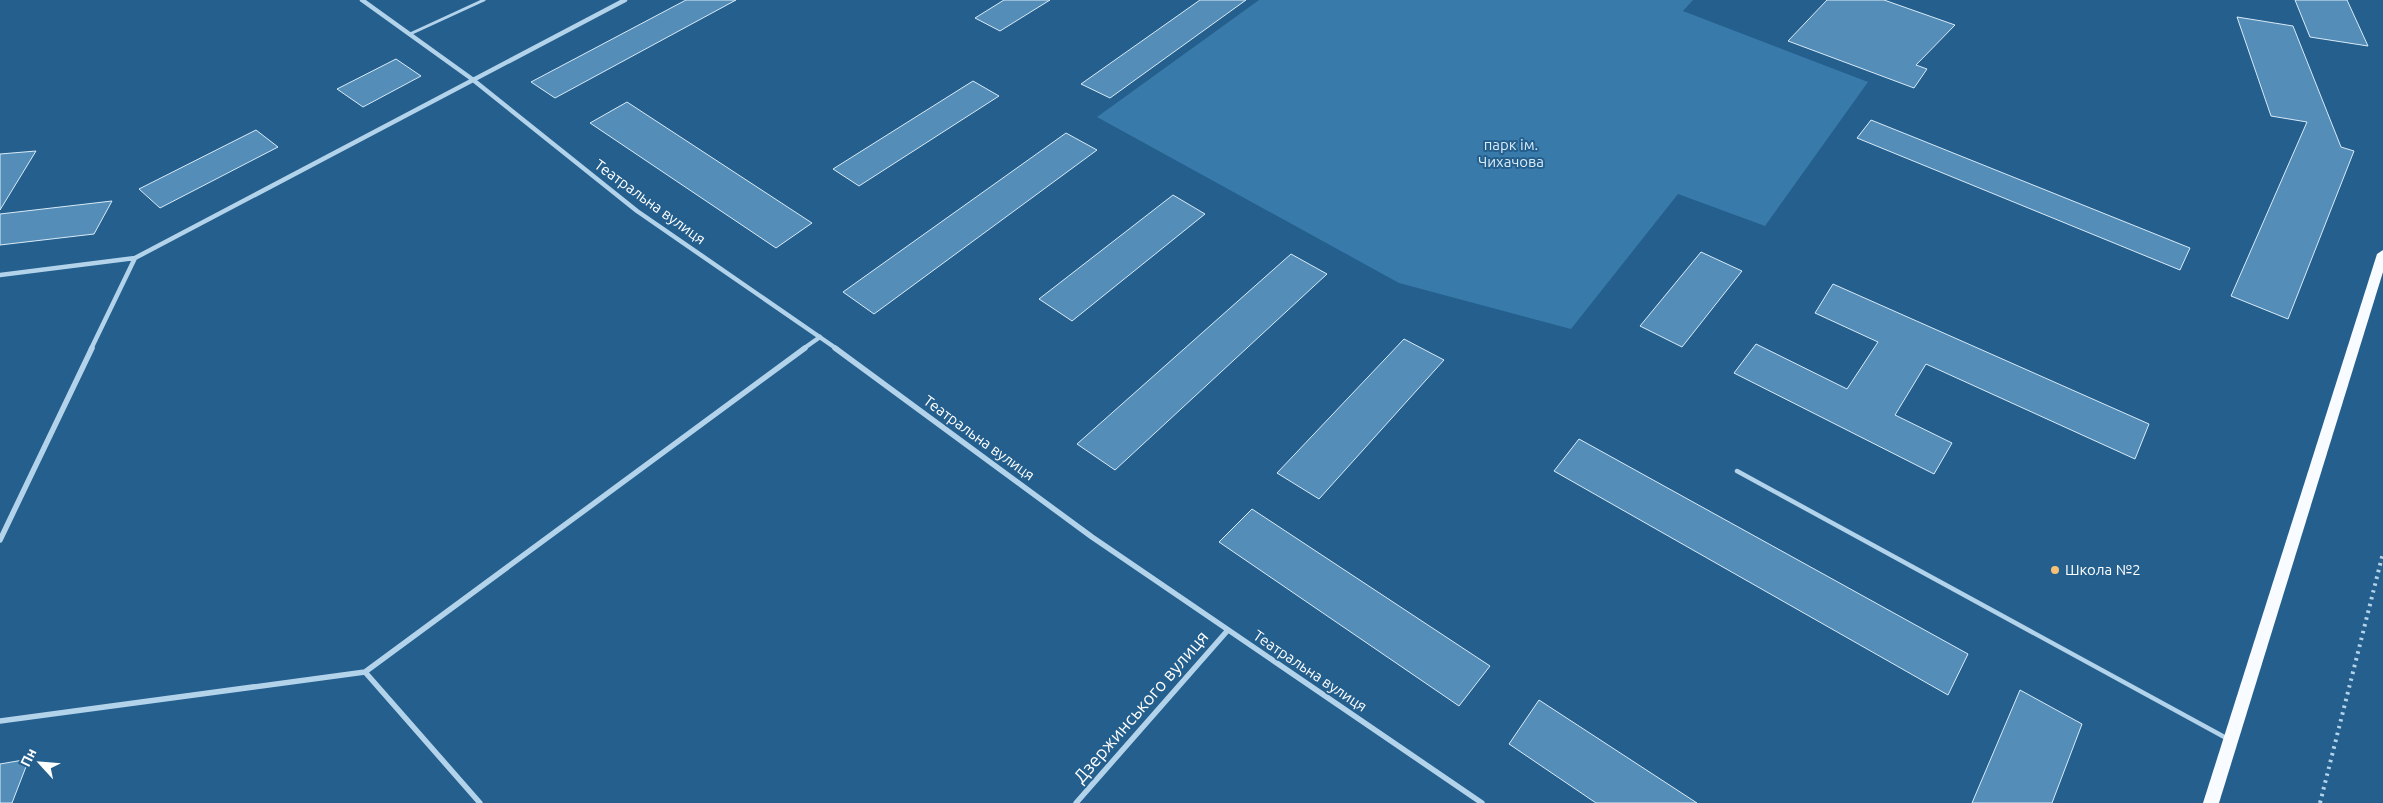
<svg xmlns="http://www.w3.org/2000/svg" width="2383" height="803" font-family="Ubuntu,sans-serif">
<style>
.green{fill:#387aaa}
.building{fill:#548db8;stroke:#d8ebf8}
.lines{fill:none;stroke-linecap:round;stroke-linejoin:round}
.path{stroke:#b3d3eb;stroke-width:4;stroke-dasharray:2.5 4.5;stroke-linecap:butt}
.lane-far1{stroke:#b3d3eb;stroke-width:3}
.lane{stroke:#b3d3eb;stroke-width:4.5}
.street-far1{stroke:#b3d3eb;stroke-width:4.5}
.street{stroke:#b3d3eb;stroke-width:5.5}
.primary{fill:#f8fbff;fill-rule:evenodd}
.poi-dot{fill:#f6c176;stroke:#245f8d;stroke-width:2}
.labels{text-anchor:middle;stroke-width:4;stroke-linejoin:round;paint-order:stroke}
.park-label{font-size:15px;fill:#d8ebf8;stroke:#245f8d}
.street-label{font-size:15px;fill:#fff;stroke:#245f8d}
.poi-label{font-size:15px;fill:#fff;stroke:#245f8d;text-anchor:start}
.near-street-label{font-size:18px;fill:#fff;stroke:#245f8d}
</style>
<rect width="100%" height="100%" fill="#245f8d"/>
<path class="green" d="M1259,0H1693L1683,11L1868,82L1765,226L1678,194L1571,329L1399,283L1097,117Z"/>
<path class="building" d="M686,0H736L555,98L531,82Z
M1004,0H1050L1000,31L975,18Z
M1200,0H1246L1110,98L1081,84Z
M1827,0H1884L1955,25L1916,65L1927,69L1914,88L1788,41Z
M2295,0H2347L2368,46L2310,37Z
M2237,17L2293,26L2341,147L2354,151L2288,319L2231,296L2307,122L2271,116Z
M396,59L421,76L363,107L337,89Z
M973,81L999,96L859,186L833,169Z
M627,102L812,223L776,248L590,123Z
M1871,120L2190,248L2180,270L1857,138Z
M256,130L278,147L160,208L139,189Z
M1066,133L1097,150L874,314L843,292Z
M36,151L0,210V154Z
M1173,195L1205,214L1072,321L1039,299Z
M112,201L94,234L0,245V214Z
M1701,252L1742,271L1682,347L1640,326Z
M1291,254L1327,274L1115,470L1077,444Z
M1833,284L2149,424L2135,459L1926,364L1895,415L1952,443L1934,474L1734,373L1756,344L1847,389L1878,342L1815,313Z
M1404,339L1444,360L1319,499L1277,473Z
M1579,439L1968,654L1948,695L1554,471Z
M1252,509L1490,666L1459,706L1219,542Z
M2020,690L2082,724L2052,803H1972Z
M1539,700L1697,803H1596L1509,744Z
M29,759L12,803H0V764Z"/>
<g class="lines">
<path class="path" d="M2320,803L2383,553"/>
<path class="lane-far1" d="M410,34L484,0"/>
<path class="lane" d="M1737,471L2228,739"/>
<path class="street-far1" d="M362,0L472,79L637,211L837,349
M0,275L135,258L625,0
M91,349L135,258
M803,349L820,337"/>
<path class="street" d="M835,348L1092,537L1482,803
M0,540L92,348
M365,672L805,348
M0,721L365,672L480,803
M1076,803L1228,630"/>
<path class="primary" d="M2383,250V272L2219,803H2203L2377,254Z"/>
</g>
<circle class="poi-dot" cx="2055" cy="570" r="5"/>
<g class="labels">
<g class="park-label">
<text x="1511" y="150">парк ім.<tspan x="1511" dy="17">Чихачова</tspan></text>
</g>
<g class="street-label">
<text transform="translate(650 202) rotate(36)" y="5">Театральна вулиця</text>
<text transform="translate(979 438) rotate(36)" y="5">Театральна вулиця</text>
<text transform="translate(1310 671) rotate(34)" y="5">Театральна вулиця</text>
</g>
<g class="poi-label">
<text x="2065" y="575">Школа №2</text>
</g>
<g class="near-street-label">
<text transform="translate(1141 707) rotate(-49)" y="6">Дзержинського вулиця</text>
</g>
</g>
<g transform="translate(40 763) rotate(296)" stroke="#245f8d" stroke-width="4" paint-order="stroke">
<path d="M0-4L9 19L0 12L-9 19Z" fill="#ffffff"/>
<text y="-8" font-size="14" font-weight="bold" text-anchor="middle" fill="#ffffff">Пн</text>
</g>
</svg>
